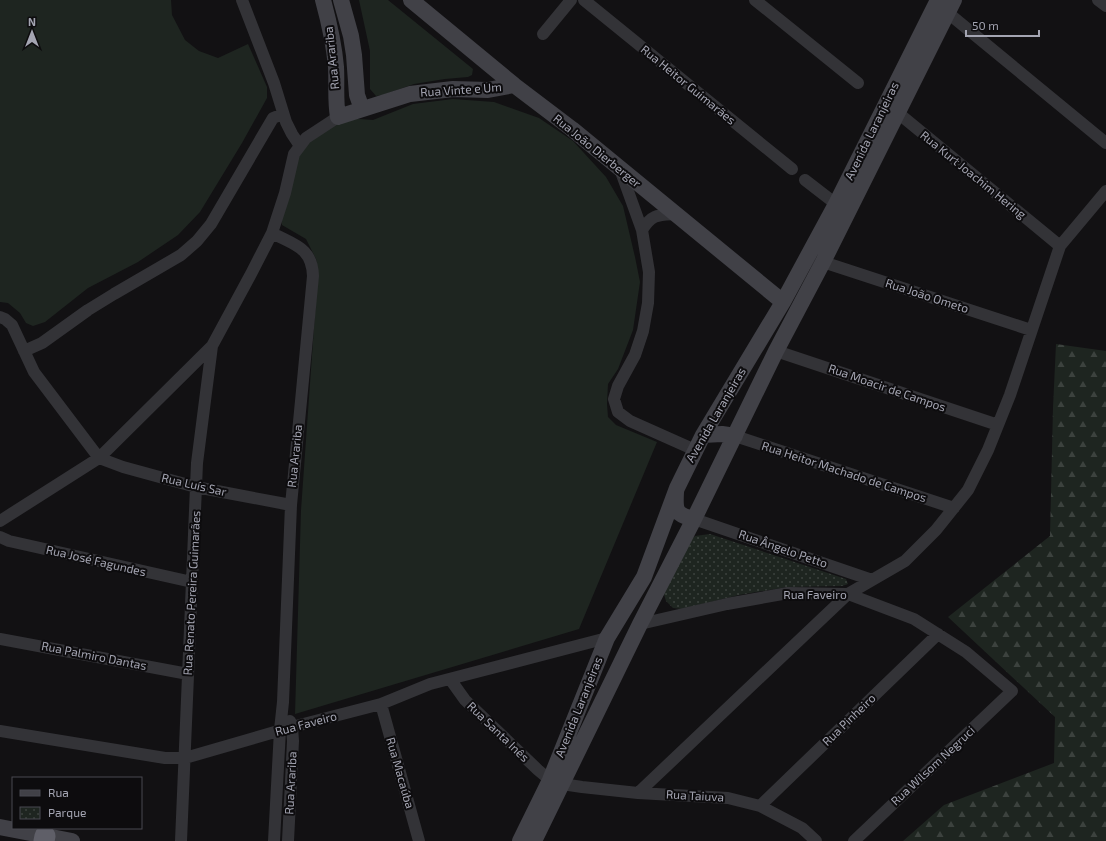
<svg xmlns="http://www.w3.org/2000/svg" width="1106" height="841" font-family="'Exo 2',sans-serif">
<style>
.green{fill:#1e2520}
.forest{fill:url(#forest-firs)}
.park{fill:url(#park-dots)}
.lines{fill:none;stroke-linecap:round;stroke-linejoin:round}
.street{stroke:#333337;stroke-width:12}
.secondary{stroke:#414147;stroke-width:16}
.highway{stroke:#5f5f68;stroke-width:21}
.labels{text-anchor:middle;stroke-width:4;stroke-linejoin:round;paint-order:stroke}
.street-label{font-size:12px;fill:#a4a5b2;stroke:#0d0c0e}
</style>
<defs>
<pattern id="forest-firs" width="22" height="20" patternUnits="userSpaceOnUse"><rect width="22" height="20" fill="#1e2520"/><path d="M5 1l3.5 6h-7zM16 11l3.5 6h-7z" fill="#3c423e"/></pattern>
<pattern id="park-dots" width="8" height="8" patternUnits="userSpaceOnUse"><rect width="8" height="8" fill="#1e2520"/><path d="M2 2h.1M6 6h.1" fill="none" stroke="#3c423e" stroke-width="1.8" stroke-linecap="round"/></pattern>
</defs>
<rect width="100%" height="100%" fill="#121113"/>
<path class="green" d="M0,0H171L172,15L185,40L199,51L218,58L248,44L267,87V98L242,143L200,212L178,235L138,262L88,288L45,322L33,326L26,323L20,313L8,303L0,302Z
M359,0H388L473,69L472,75L468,77L445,79L414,84L383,95L376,96L370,89V51Z
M453,99L494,102L539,118L573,141L606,177L623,206L635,257L640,282L633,330L618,369L608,384L607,404L608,417L616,425L657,442L579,629L295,714L301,510L318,271L316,259L306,239L282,225L281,215L296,161L304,145L345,118L373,120L413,104Z"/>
<path class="forest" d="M1056,344L1106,351V841H903L944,805L1054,763L1055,717L948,617L1050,536L1053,408Z"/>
<path class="park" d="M710,534L846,579L848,584L842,586L787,587L739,595L682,609L673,608L666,601L663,591L687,543L695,536Z"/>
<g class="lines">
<path class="street" d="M242,0L274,83L286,122L292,134L300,146
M584,0L792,169
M755,0L858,83
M1098,0L1106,6
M942,8L1106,143
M543,34L571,0
M892,108L1060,246
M620,169L642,230L649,272L648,303L643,331L635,355L618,386L614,399L618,412L630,421L695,450
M805,180L836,204
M642,230C652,214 658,215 675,214
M272,233C294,245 312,247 313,276L291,505L283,702L280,730L274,841
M823,262L1031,330
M0,317L5,319L12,325L34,372L99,458L123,467L196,487L291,505
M24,351L42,343L88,310L114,294L181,255L197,241L211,224L273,118L283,114
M776,351L998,425
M735,436L954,508
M694,519L872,580
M0,521L99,458L212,346L252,272L272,233L285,193L294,154L306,138L338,117
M0,537L9,541L192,582
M640,624L727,604L788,593L848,594L914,619L966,652L1012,691L854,841
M0,639L188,674
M450,679L465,700L538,770L550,780
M381,704L419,841
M0,731L165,758H185L292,727L381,704L430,684L607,638
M562,784L582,787L638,793L728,798L760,806L802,828L816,841
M638,793L848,594L905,561L936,530L968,490L988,450L1010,395L1060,246L1106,191
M760,806L938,634
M181,841L197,463L212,346
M288,841L293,741L292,727L290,721"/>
<path class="secondary" d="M323,0C329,22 334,44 336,67C337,84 335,100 338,117L410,94L453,89L488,90L514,85
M341,0L351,36L354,55L357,95L362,109
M411,0L514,85L572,129L783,302
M703,435L722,434L735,436
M676,492C675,510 675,515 694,519
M0,827L72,841
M520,841L550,780L607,638L644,577L677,488L703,435L783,302L836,204L938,0
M534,841L640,624L694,519L776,351L823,262L954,0"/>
<path class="highway" d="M44,841L45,836"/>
</g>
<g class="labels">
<g class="street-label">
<text transform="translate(332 58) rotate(-96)" y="4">Rua Arariba</text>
<text transform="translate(688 85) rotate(39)" y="4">Rua Heitor Guimarães</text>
<text transform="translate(461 90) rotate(-4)" y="4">Rua Vinte e Um</text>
<text transform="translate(872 131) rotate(-64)" y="4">Avenida Laranjeiras</text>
<text transform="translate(597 151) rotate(39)" y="4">Rua João Dierberger</text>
<text transform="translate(973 175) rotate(39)" y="4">Rua Kurt Joachim Hering</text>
<text transform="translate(927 296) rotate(18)" y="4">Rua João Ometo</text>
<text transform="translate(887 388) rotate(19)" y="4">Rua Moacir de Campos</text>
<text transform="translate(716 415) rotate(-60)" y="4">Avenida Laranjeiras</text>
<text transform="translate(295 456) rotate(-84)" y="4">Rua Arariba</text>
<text transform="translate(844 472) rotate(18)" y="4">Rua Heitor Machado de Campos</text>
<text transform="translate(194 485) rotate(13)" y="4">Rua Luís Sar</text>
<text transform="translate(783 549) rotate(19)" y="4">Rua Ângelo Petto</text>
<text transform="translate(96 561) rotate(13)" y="4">Rua José Fagundes</text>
<text transform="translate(192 593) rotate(-87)" y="4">Rua Renato Pereira Guimarães</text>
<text x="815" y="599">Rua Faveiro</text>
<text transform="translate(94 656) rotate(11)" y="4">Rua Palmiro Dantas</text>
<text transform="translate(579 707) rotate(-68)" y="4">Avenida Laranjeiras</text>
<text transform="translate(849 720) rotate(-44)" y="4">Rua Pinheiro</text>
<text transform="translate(306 724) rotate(-15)" y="4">Rua Faveiro</text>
<text transform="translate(498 732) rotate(44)" y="4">Rua Santa Inês</text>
<text transform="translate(933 766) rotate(-43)" y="4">Rua Wilsom Negruci</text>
<text transform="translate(400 773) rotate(74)" y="4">Rua Macaúba</text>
<text transform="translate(291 783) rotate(-87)" y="4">Rua Arariba</text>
<text transform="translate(695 796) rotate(3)" y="4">Rua Taiuva</text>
</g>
</g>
<rect x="12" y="777" width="130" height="52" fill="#0d0c0e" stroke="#494950"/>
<rect x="20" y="790" width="20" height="6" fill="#414147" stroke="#494950"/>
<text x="48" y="797" font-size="12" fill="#a4a5b2">Rua</text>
<rect x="20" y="807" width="20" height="12" fill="url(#park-dots)" stroke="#494950"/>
<text x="48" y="817" font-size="12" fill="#a4a5b2">Parque</text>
<g transform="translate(32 32)" stroke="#0d0c0e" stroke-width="3" paint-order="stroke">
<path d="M0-3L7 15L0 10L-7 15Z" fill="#a4a5b2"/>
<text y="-6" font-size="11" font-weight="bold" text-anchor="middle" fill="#a4a5b2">N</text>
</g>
<path d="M966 30v6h73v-6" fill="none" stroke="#a4a5b2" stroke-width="2"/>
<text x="972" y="30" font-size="12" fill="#a4a5b2" stroke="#0d0c0e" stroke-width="3" paint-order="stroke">50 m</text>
</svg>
